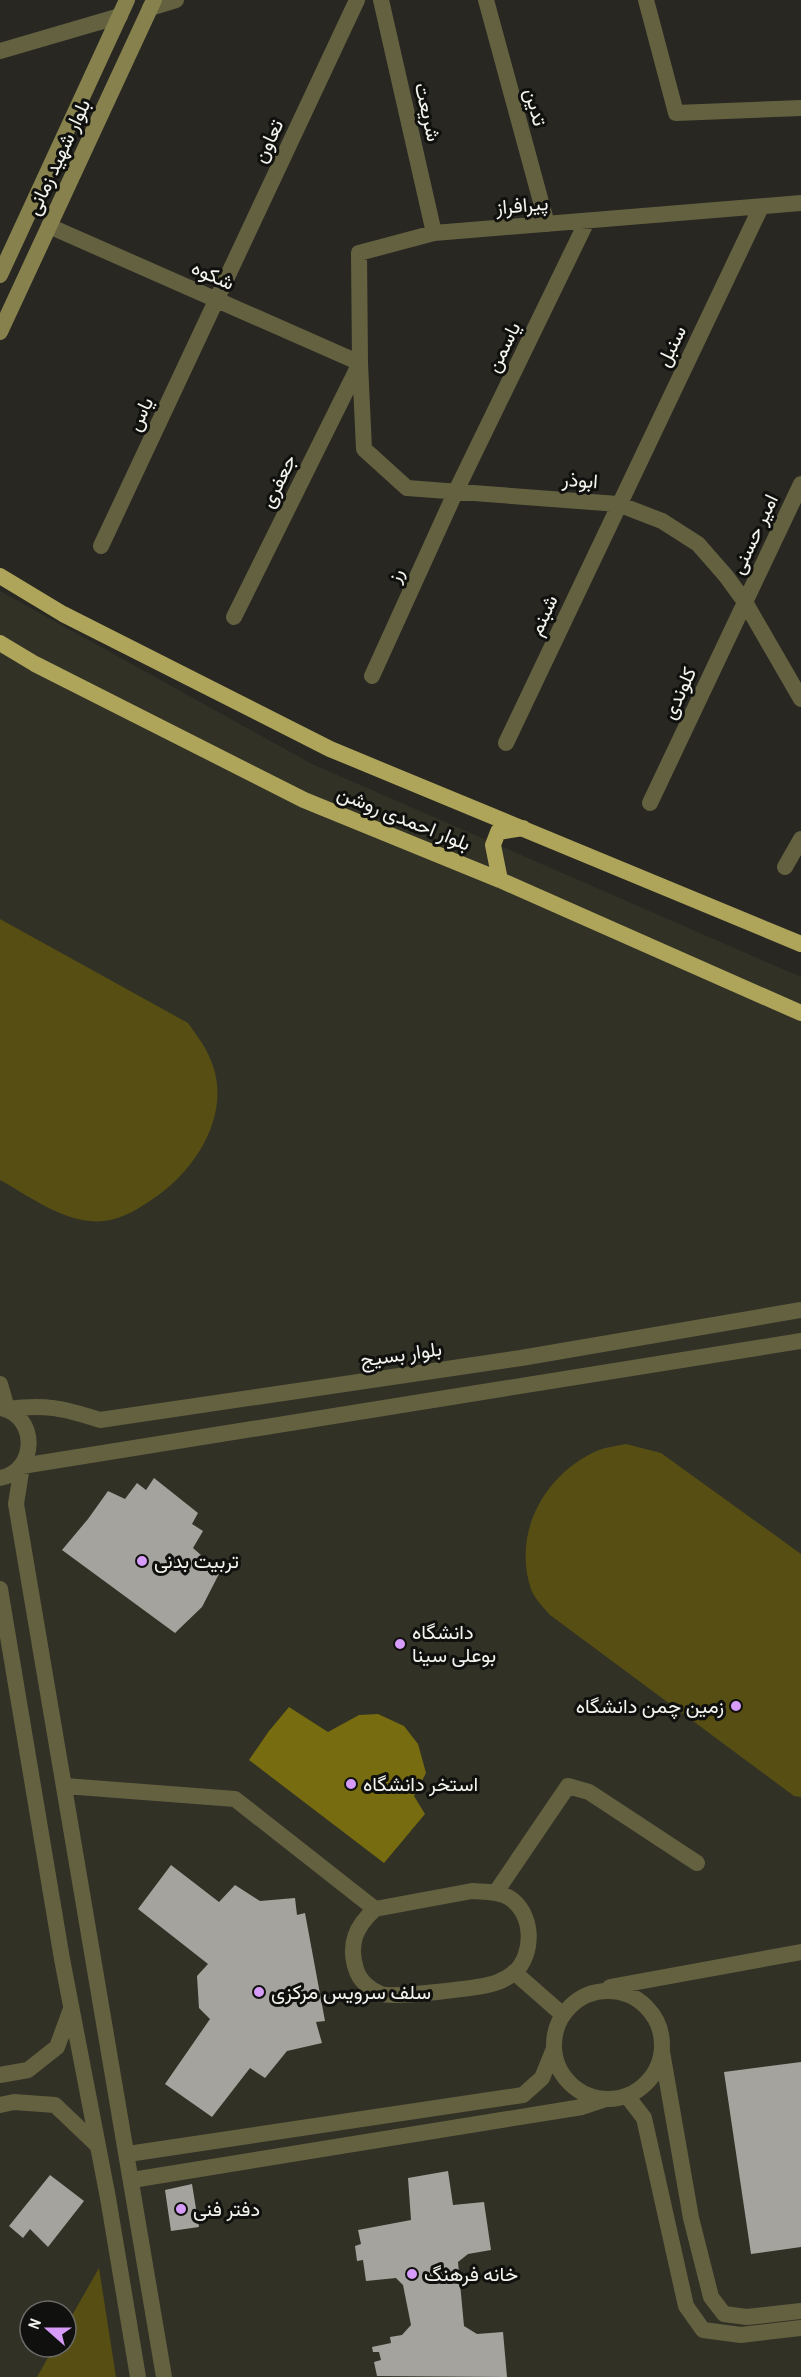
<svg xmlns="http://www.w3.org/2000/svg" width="801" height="2377" font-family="'Archivo Narrow',Vazirmatn,sans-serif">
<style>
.built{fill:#323126;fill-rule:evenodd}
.green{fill:#564e13}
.water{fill:#776c0f}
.building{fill:#a4a39d}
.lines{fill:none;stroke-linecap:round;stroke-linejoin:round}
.minor{stroke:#646141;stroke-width:16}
.tertiary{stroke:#646141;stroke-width:16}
.secondary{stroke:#87814d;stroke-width:16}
.trunk{stroke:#aea55a;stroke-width:16}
.poi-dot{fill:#d79bf9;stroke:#10100e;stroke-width:2}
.labels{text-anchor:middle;stroke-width:6;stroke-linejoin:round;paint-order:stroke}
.street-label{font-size:20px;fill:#f3f3ef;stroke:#10100e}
.poi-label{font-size:20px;fill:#f3f3ef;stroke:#10100e;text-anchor:start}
</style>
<rect width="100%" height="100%" fill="#282722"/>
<path class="built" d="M0,591L312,764L801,977V2377H0ZM30,2311H66V2347H30Z"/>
<path class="green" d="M0,919L188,1023C198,1037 208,1050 213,1066C230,1115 196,1169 157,1196C141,1207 124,1219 104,1221C67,1225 31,1197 0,1180Z
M626,1444L661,1453L801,1554V1797L794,1796L550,1615C544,1608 534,1598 531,1589C512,1532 545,1473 599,1450C607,1447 617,1446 626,1444Z
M99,2268L116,2377H37L54,2347H66V2326Z"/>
<path class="water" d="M289,1707L328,1732L359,1715L378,1714L404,1726L418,1744L426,1773L414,1796L425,1814L384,1863L249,1760L269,1731Z"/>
<path class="building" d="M154,1478L198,1513L192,1524L203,1531L193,1548L220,1572L202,1607L175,1633L62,1550L88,1519L108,1491L125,1499L137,1483L146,1490Z
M171,1865L219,1902L235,1885L260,1901L295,1898L297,1915L305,1913L325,2021L316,2022L322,2043L287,2051L265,2078L250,2068L212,2117L165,2084L210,2019L199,2008L197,1976L208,1964L138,1909Z
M801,2062V2247L751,2254L724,2072Z
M448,2171L453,2205L484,2202L491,2250L468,2254L458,2262L464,2326L477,2334L503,2332L507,2377L377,2376L374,2362L381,2360L379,2352H373L372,2347L391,2343L390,2337L402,2335L411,2325L403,2285L396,2278L366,2281L363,2260L357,2261L355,2246L361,2244L358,2230L411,2220L408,2178Z
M50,2175L84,2201L48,2247L30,2229L23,2238L9,2226Z
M192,2184L199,2227L171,2231L165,2190Z"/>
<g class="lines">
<path class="minor" d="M381,0L434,233
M486,0L547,224
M646,0L676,113L801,108
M0,51L120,16
M801,203L434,233L359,253L360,363L364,449L407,488L618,504L662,521L698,544L726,576L745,602L801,699
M49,226L360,363
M101,546L357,0
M234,617L359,365
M372,676L456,491L587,221
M506,743L761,207
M650,803L801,484
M785,867L801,839
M0,1384L7,1409C45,1404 63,1408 100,1420L521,1358L801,1310
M0,1478C38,1471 38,1416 1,1408
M0,1589L62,1959L108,2198L138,2377
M65,1786L235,1799L375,1909
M472,1891C484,1892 497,1891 508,1897C534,1912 535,1954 514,1973C510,1976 503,1980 498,1982C485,1988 393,1998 381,1994C370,1990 359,1980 356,1969C348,1944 356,1926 375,1909Z
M496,1892L568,1786L589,1792L697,1863
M514,1972L563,2015
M610,1987L801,1952
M554 2045a54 54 0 1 1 108 0a54 54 0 1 1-108 0Z
M662,2052L691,2218L711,2297L724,2314L747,2317L801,2311
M0,2075L28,2070L57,2047L71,2009
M627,2096L644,2118L686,2306L703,2330L741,2335L801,2328
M0,2105L14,2102L55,2105L97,2145
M128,2154L523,2095L542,2078L553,2051
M132,2180L582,2107L603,2100
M164,2377L16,1504L22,1466L801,1341"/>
<path class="tertiary" d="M150,8L176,0"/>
<path class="secondary" d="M0,275L127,0
M0,332L154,0"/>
<path class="trunk" d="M0,576L63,614L330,749L801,944
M0,643L35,664L304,800L500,880L801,1013
M500,880L493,845L498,832L523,828"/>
</g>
<g class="poi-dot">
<circle cx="142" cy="1561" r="6"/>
<circle cx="400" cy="1644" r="6"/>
<circle cx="736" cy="1706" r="6"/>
<circle cx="351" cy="1784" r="6"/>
<circle cx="259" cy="1992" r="6"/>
<circle cx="181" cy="2209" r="6"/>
<circle cx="412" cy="2274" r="6"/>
</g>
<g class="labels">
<g class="street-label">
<text transform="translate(536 107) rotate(75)" y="7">تدین</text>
<text transform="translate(428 112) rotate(77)" y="7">شریعت</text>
<text transform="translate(268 141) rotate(-65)" y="7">تعاون</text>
<text transform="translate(58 157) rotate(-65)" y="7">بلوار شهید زمانی</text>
<text transform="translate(522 205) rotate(-5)" y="7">پیرافراز</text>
<text transform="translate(213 275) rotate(24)" y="7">شکوه</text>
<text transform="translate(671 346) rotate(-64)" y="7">سنبل</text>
<text transform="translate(503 347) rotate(-64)" y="7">یاسمن</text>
<text transform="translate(140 414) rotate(-65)" y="7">یاس</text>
<text transform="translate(580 480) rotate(4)" y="7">ابوذر</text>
<text transform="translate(278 481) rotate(-64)" y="7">جعفری</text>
<text transform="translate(754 534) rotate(-65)" y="7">امیر حسنی</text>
<text transform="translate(395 575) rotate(-66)" y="7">رز</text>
<text transform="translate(543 615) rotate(-65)" y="7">شبنم</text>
<text transform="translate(679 693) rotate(-65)" y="7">کلوندی</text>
<text transform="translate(404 818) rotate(22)" y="7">بلوار احمدی روشن</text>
<text transform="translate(401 1354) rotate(-8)" y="7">بلوار بسیج</text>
</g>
<g class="poi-label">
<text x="154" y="1568">تربیت بدنی</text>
<text x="412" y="1639">دانشگاه<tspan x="412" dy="23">بوعلی سینا</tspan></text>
<text x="724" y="1713" text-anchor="end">زمین چمن دانشگاه</text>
<text x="363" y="1791">استخر دانشگاه</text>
<text x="271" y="1999">سلف سرویس مرکزی</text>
<text x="193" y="2216">دفتر فنی</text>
<text x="424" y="2281">خانه فرهنگ</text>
</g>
</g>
<g transform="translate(48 2329) rotate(291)"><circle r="28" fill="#10100e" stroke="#6b6b68" stroke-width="1.5"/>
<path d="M0-4.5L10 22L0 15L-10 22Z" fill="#d79bf9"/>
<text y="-9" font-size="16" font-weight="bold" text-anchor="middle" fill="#f3f3ef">N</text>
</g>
</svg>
